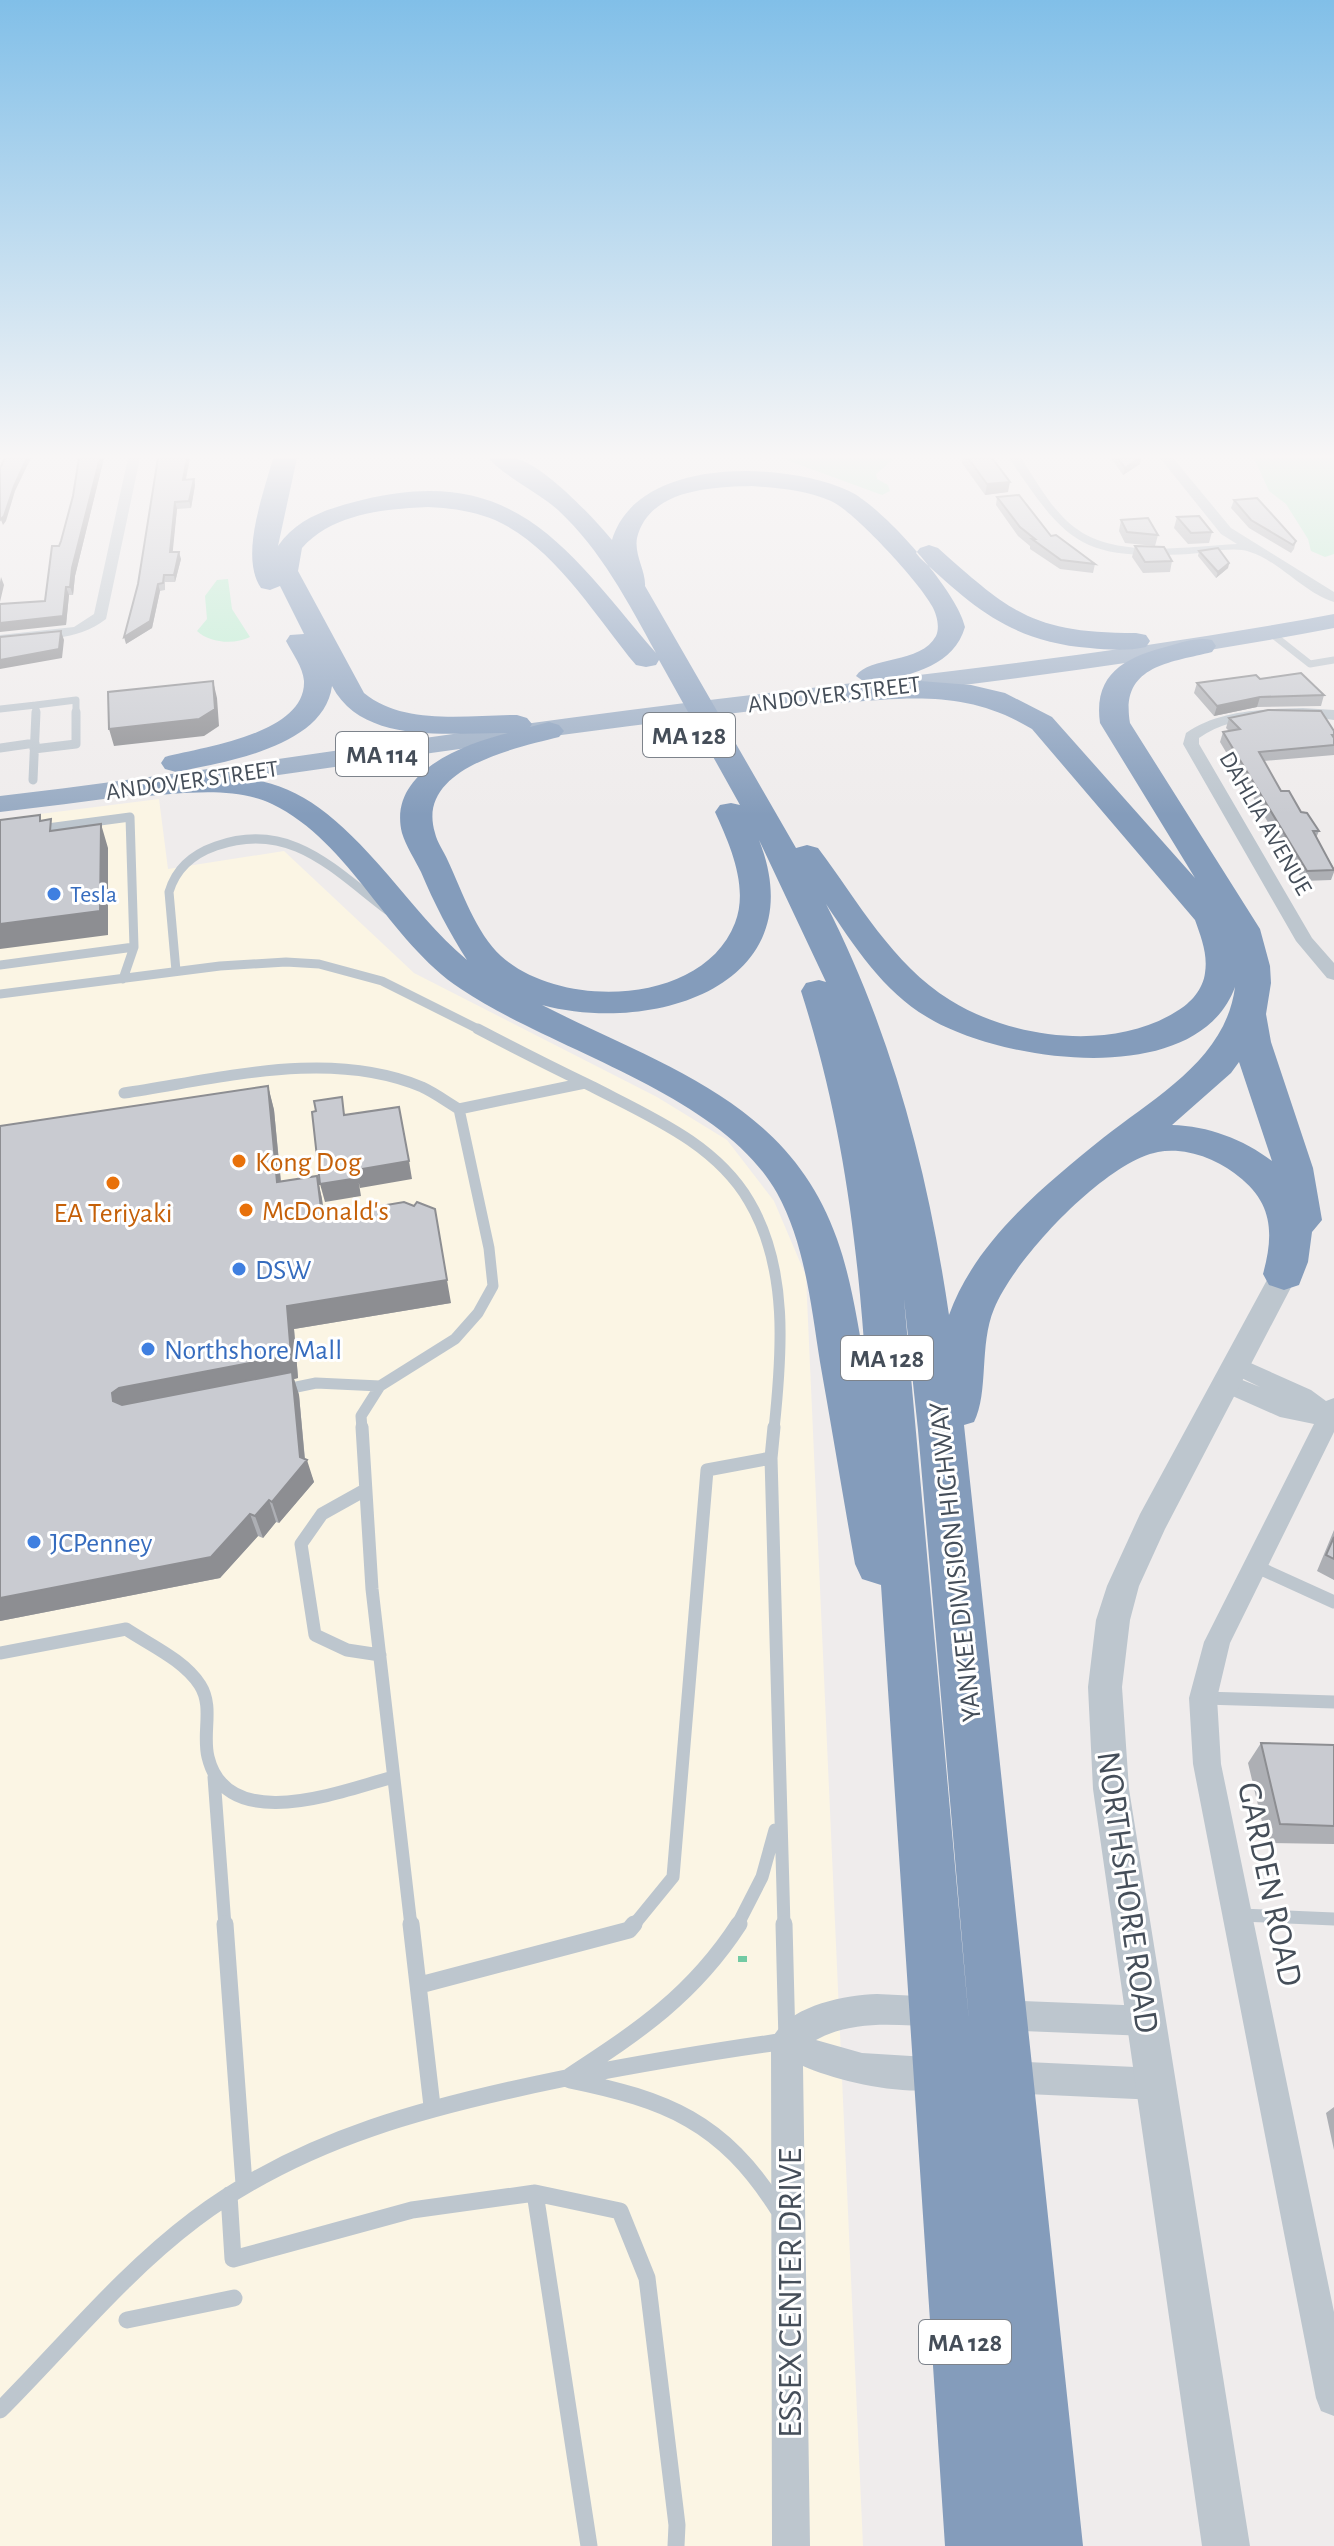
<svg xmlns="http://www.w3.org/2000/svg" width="1334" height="2546" font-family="'Alegreya Sans',sans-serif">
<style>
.commercial{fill:#fbf5e4}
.green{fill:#b9edd0}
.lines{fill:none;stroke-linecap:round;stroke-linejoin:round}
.path{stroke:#72caa3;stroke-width:6;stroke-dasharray:9 6;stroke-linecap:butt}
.service-far4{stroke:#bdc6ce;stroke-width:7}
.service-far3{stroke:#bdc6ce;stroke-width:9}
.service-far2{stroke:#bdc6ce;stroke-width:11}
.service-far1{stroke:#bdc6ce;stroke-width:13}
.service{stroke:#bdc6ce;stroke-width:17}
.minor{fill:#bdc6ce;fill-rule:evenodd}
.tertiary{fill:#bdc6ce;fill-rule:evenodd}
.trunk{fill:#98abc3;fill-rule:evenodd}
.motorway{fill:#849cbb;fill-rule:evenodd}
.wall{fill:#adafb4}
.shaded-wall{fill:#8d8e92}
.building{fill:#c9cbd1;stroke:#8d8e92;stroke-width:2}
.shop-dot{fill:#3f7fe0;stroke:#fff;stroke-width:3}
.food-dot{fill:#e8710a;stroke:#fff;stroke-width:3}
.labels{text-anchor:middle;stroke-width:6;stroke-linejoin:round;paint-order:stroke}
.far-street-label{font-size:24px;fill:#454e59;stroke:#fff}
.far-shop-label{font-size:24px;fill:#366cbe;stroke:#fff;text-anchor:start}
.shield{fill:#fff;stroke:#7d838b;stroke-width:2}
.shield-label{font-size:26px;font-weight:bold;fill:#454e59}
.food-label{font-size:28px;fill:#c56008;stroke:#fff;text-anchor:start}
.shop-label{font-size:28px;fill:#366cbe;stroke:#fff;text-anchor:start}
.street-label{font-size:28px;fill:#454e59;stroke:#fff}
.near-street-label{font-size:34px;fill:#454e59;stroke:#fff}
</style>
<rect width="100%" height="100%" fill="#efecec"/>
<path class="commercial" d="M159,799L168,869L284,851L414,973L657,1097L727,1140L774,1201L806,1276L863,2546H0V819Z"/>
<path class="green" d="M781,458H895L876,474L877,479L888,485L890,491L882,495Z
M1254,458H1334V554L1325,557L1311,551L1308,539L1286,504L1269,491Z
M228,579L232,609L250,637C235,645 209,643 197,631L207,619L205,596L217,580Z"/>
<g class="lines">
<path class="path" d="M738,1959H751"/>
<path class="service-far4" d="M1272,634L1310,664L1334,660
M36,705L76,700V714
M0,709L36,705V714"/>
<path class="service-far3" d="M0,748L35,743
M34,749L76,744V712
M33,780L36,712
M0,965L134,947L130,817L40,829
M176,971L169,892C176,868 193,854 216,846C290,820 333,869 387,910
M123,979L134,947
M0,994L220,966L286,962L319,964L382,981L482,1031"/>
<path class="service-far2" d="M478,1029C516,1049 554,1068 593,1087C649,1116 716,1144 749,1201C789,1268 782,1354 774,1429
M124,1093C219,1079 329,1048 422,1087C435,1093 447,1102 459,1109
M282,1390L316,1383L380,1386
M362,1429L361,1416L380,1386L455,1339L478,1313L493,1286L489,1248L459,1109L585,1083"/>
<path class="service-far1" d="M362,1427L372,1589L411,1926
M774,1427L771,1458L784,1926
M365,1490L322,1514L301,1544L315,1635L347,1650L380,1655
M1255,1566L1334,1602
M0,1653L126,1629C150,1645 184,1660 200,1685C214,1707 202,1733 208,1757C227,1836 342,1791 393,1777
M1203,1698L1334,1702
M214,1777L225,1926
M1240,1915L1334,1919
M633,1926L673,1877L707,1470L771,1458
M737,1926L762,1877L775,1830"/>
<path class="service" d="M225,1924L244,2184
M411,1924L432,2106
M420,1985L629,1930L634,1924
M570,2076C639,2031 693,1995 739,1924
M570,2080C667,2100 722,2121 778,2209
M535,2193L589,2546
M229,2195L233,2259L412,2210L535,2193L620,2211L647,2278L677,2525L676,2546
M127,2320L234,2298
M0,2410C64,2346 122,2274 195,2219C304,2137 434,2105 566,2078C639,2064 713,2051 787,2041L784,1924"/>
<path class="minor" d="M128,458H140L106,619C77,642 36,639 0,643V635L74,627L94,614Z
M1009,458H1021C1037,482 1051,509 1074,527C1117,560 1187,546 1237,544L1221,534L1160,458H1173L1231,528L1334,592V602C1304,593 1279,561 1250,552C1234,546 1206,553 1189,554C1081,560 1067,544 1009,458Z
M1303,708L1334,710V720C1294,713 1233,713 1199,738V744L1312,938L1334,963V980L1327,978L1296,941L1183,744L1186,733C1218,710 1264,709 1303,708Z
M1237,1357L1311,1390L1326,1401L1334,1398V1432L1230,1643L1217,1698L1221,1764L1334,2312V2416L1321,2411L1316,2398L1193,1764L1189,1698L1204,1642L1314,1424L1280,1417L1219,1390L1215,1383L1219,1376L1227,1374L1260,1387L1229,1372L1225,1366L1229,1360Z
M877,1994L939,1997L950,2001L954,2012L950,2023L939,2027C897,2025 854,2019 816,2040L862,2053L943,2058L954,2063L959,2074L954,2085C917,2100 839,2082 803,2066L810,2546H772L771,2041C786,2006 844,1995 877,1994Z
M997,2000L1148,2006L1159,2010L1163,2021L1159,2032L1148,2036L997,2030L986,2026L982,2015L986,2004Z
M1005,2061L1157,2068L1168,2073L1173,2084L1168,2095L1157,2100L1005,2093L994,2088L989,2077L994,2066Z"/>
<path class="tertiary" d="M1284,1263L1294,1267L1298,1274L1165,1529L1139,1586L1130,1620L1122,1687L1129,1789L1250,2546H1202L1093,1789L1088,1687L1096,1620L1107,1586L1140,1514L1274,1267Z"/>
<path class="trunk" d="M1334,614V628C1101,673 865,696 630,726C420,753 211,787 0,812V796C211,771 420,737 630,710C865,680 1101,658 1334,614Z"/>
<path class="motorway" d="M273,458H297L278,546C298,517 330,508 362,500C517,462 568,551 656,653C628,602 601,550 558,510C541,494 499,473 489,458C497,458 506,457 514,458C542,463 594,518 612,540C637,456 784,461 849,491C882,506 958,592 965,627C954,665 914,674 879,682L920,681L971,685L1005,693L1052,717L1195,878L1100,723C1093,673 1126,657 1169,646C1184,642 1197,637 1212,640L1216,646L1212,652C1168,663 1120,666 1130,723L1260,929L1270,966L1271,983L1266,1014L1271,1042L1313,1168L1322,1220L1312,1232L1308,1262L1299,1285L1284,1290L1269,1285L1263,1274C1274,1234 1273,1203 1238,1176C1217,1159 1186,1147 1158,1152C1105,1162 1014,1259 994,1309C979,1345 989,1392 974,1422L964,1425L1083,2546H945L881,1585L862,1579L855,1564C843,1497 832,1429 820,1362C811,1305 805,1244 777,1193C721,1093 553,1051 461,989C388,941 351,842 272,804C231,785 179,794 135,797L124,795L120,788L124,781L135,779C263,769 302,775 388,875C413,904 437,935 467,960C449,932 434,903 421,872C415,860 406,846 402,833C387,772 464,744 508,733C451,732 363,746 332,686C324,747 225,762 176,772L165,769L161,763L165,757C203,747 306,734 304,681C303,667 292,653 286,641L290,635L304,634L280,586L270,590L261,588C239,556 264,493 273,458ZM752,486C779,488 806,490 831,501C854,511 920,583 932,606C937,615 940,627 936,636C921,664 869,656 856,676L866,683L832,688L828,694L832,700L842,703C913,697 969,691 1032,729L1195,920C1201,937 1208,954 1205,973C1203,989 1191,1003 1177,1011C1113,1052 1012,1039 950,1000C892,964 858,901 818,848L807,845L796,848L645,586C646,571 634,555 637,538C649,489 712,487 752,486ZM428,507C451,508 473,511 495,520C555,547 595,616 636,665L646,667L656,665L659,660L740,805L731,803L720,805L715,812C730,845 749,887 735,923C703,1006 560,1010 501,956C476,933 462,891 448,861C444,852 437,842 435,833C415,768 516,748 559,737L564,731L559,725L549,722L530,727L532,724L527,718L517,715C468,715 404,726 364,693L298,571L302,548C333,513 386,509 428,507ZM759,840L826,982L819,980L806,983L801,991C842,1119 857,1237 866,1370C858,1326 852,1281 837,1239C789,1101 660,1065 542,1005C654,1035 816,985 759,840ZM826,904C854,946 883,991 927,1017C1000,1062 1197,1091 1235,987C1226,1059 1155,1097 1103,1138C1044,1186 976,1240 949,1315C928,1172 892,1033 826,904ZM1239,1062L1272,1161C1243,1139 1208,1126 1172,1125L1231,1073ZM904,1299L918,1430L969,2021Z
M929,545L938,548C1012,614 1034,633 1136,633L1146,635L1150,641L1146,647C1128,651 1108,650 1090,648C1013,642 975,609 920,558L916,553L920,548Z"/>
</g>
<path class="wall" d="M79,458H104L75,576L73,595H69L66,625L45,601L73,496Z
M190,458L186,480L194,479L195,485L191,508L177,509L172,552L181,559L175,582H165V590L160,591L152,628L126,644L138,584Z
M963,458H992L1008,492L985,495L962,463Z
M1111,458H1141L1140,464L1123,475Z
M997,497L1051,536L1095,564L1093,573L1060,569L1030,549V546L1018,536L996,505Z
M1234,500L1296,541L1294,549L1291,553L1249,528L1231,508Z
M1177,517L1212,532L1209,543L1188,544L1174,528Z
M1121,520L1158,535L1155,546L1125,543L1119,531Z
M1135,546L1172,561L1170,572L1143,573L1132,557Z
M1199,551L1229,563L1228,568L1216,578L1198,556Z
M1260,679L1324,695L1321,706L1257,707L1214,716L1194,693L1197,683Z
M1229,718L1334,731V755L1264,761L1281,791L1319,831L1316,838L1334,868V872L1331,880L1303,881L1220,742L1223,732L1229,731L1226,728Z
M268,1086L274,1110L281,1181L317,1176L322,1199L324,1215L451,1303L294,1329L298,1378L294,1379L299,1395L305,1459L314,1482L279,1523L276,1522L263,1538L258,1536L220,1578L0,1621V1126Z
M1334,1530V1580L1317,1571Z
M1261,1743L1334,1745V1844L1267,1843L1248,1763Z
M1334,2107V2150L1326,2113Z"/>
<path class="shaded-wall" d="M27,458H31L15,491L6,521L3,525L1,520L14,486Z
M100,458H104L75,576L73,595L70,587L72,568Z
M187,458H190L184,486L183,480Z
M1139,458H1141L1140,464L1123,475L1125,468Z
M194,479L195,485L191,508L189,501Z
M1010,482L1008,492L985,495L987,484Z
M175,502L177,509L172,559L170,552Z
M179,552L181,559L175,582L174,575Z
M1229,563L1228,568L1216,578L1218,572Z
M1,577L4,585L0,602V582Z
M158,584L160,591L152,628L126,644L124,637Z
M66,587L69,595L66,625L0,632V623L63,616Z
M61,631L64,640L62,658L0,669V660Z
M213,681L217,698L219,726L204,736L114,746L109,729Z
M1260,697L1257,707L1214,716L1217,706Z
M101,824L108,848V935L0,949V924Z
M268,1086L274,1110L283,1206L277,1182Z
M409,1161L412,1179L360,1188L356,1170Z
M317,1176L322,1199L327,1239L322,1216Z
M358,1178L361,1196L325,1202L320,1184Z
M447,1280L451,1303L294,1329L298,1378L294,1379L299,1395L305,1462L307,1460L314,1482L279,1523L272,1502L300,1457L128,1411L113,1401L112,1393L119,1388L287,1306Z
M269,1500L276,1522L263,1538L255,1516Z
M250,1514L258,1536L220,1578L0,1621V1598Z"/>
<path class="building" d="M5,458H27L14,486L4,516L0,520V468Z
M79,458H100L72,568L70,587H66L63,616L0,623V604L45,601L52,546H59L61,541L73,496Z
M158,458H187L183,480L194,479L189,501L175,502L170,552H179L174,575H164L163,583L158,584L150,621L124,637L138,584Z
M968,458H992L1010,482L987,484Z
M1118,458H1139L1125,468Z
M1019,495L1051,536L1056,535L1095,564L1061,560L1032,539H1035L1020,527L997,497Z
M1257,498L1296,541L1293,545L1251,520L1234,500Z
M1199,516L1212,532L1191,533L1177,517Z
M1148,518L1158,535L1127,532L1121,520Z
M1135,546L1164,547L1172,561L1145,562Z
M1218,548L1229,563L1218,572L1199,551Z
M61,631L59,649L0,660V637Z
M1301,673L1324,695L1260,697L1217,706L1197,683L1256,675L1260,679Z
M213,681L215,709L199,719L109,729L108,692Z
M1268,710L1321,711L1334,731V735H1332L1334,738V745L1259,752L1281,791H1289L1301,812L1307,813L1319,831H1313L1334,870L1307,871L1223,732L1240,729L1229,718Z
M40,815V821L51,819L50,831L101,824L100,911L0,924V820Z
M268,1086L277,1182L317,1176L322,1216L404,1202L414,1206L417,1202L435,1209L447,1280L287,1306L291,1355L119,1388L112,1393L113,1401L122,1405L292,1372L300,1457L307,1460L272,1502L269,1500L255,1516L250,1514L211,1557L0,1598V1126Z
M342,1097L344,1115L399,1107L409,1161L356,1170L358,1178L320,1184L312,1112L316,1111L314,1101Z
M1334,1537V1559L1326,1555Z
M1261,1743L1334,1745V1826L1280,1824Z"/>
<linearGradient id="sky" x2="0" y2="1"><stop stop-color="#81bfe8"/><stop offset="0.56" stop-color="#f8f6f6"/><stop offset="1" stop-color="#f8f6f6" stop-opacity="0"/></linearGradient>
<rect width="1334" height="815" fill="url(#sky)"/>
<g class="shop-dot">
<circle cx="54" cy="894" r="8"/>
<circle cx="239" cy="1269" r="8"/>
<circle cx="148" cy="1349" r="8"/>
<circle cx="34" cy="1542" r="8"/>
</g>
<g class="food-dot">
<circle cx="239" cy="1161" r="8"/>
<circle cx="113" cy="1183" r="8"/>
<circle cx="246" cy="1210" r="8"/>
</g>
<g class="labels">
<g class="far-street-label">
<text transform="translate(834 694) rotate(-7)" y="8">ANDOVER STREET</text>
<text transform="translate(192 780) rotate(-8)" y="8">ANDOVER STREET</text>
<text transform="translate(1266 823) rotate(60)" y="8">DAHLIA AVENUE</text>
</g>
<g class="far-shop-label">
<text x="70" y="902">Tesla</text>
</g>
<g class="shield">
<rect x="643" y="713" width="92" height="44" rx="6"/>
<rect x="336" y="732" width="92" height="44" rx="6"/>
<rect x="841" y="1336" width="92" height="44" rx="6"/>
<rect x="919" y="2320" width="92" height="44" rx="6"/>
</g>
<g class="shield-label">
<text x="689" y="744">MA 128</text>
<text x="382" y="763">MA 114</text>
<text x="887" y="1367">MA 128</text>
<text x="965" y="2351">MA 128</text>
</g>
<g class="food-label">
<text x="255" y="1171">Kong Dog</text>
<text x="262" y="1220">McDonald's</text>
<text x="113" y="1222" text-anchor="middle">EA Teriyaki</text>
</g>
<g class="shop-label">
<text x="255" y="1279">DSW</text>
<text x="164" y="1359">Northshore Mall</text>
<text x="50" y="1552">JCPenney</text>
</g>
<g class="street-label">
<text transform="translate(954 1562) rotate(-96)" y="10">YANKEE DIVISION HIGHWAY</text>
</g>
<g class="near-street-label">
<text transform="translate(1271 1884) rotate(78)" y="12">GARDEN ROAD</text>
<text transform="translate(1129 1892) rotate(82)" y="12">NORTHSHORE ROAD</text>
<text transform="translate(789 2293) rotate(-90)" y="12">ESSEX CENTER DRIVE</text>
</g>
</g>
</svg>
